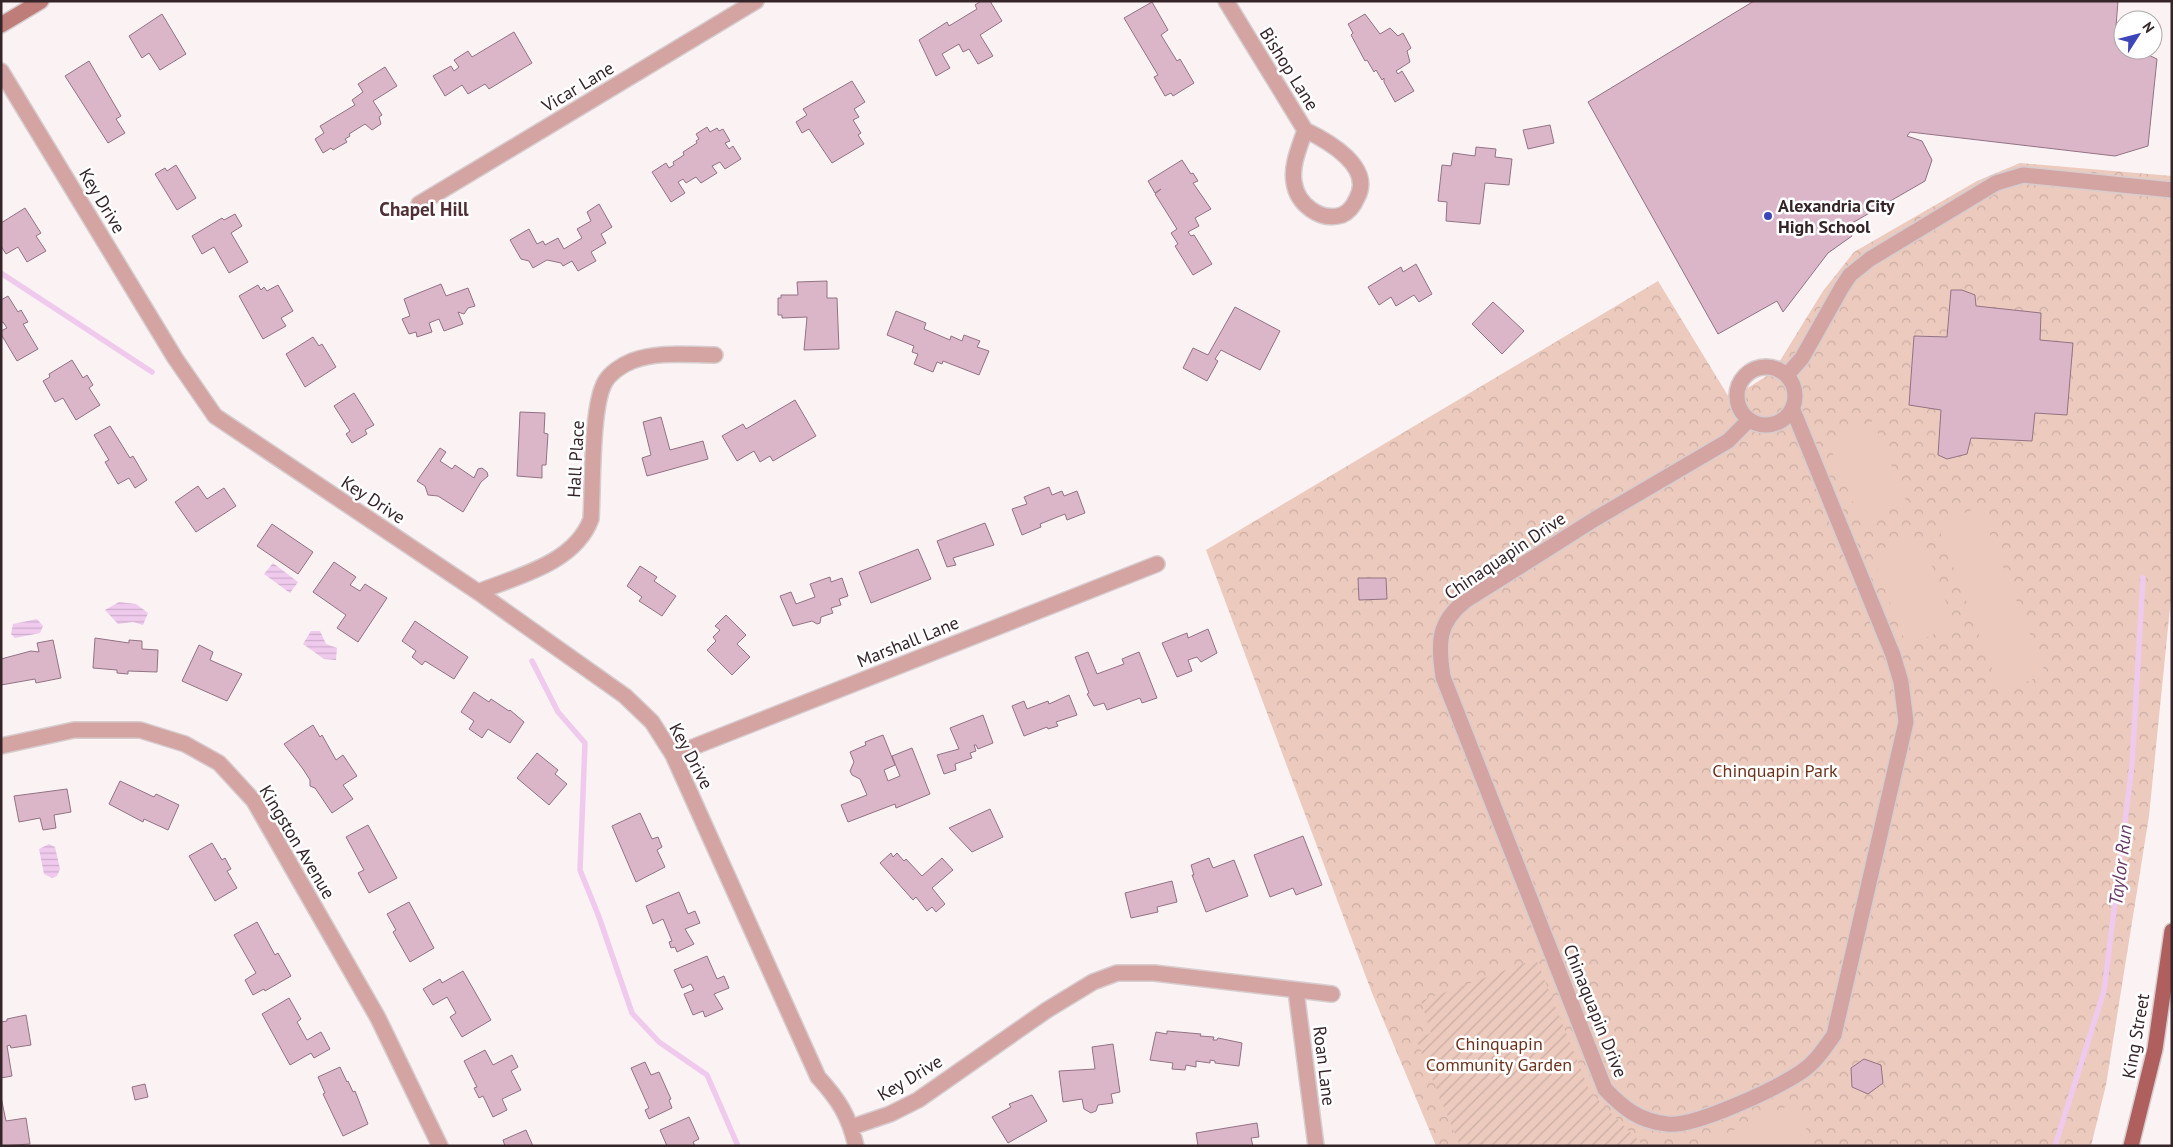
<svg xmlns="http://www.w3.org/2000/svg" width="2173" height="1147" font-family="'PT Sans',sans-serif">
<style>
.park{fill:url(#park-crowns)}
.garden{fill:url(#garden-furrows)}
.pitch{fill:#eccabe}
.water{fill:url(#water-rules)}
.lines{fill:none;stroke-linecap:round;stroke-linejoin:round}
.stream{stroke:#efcaed;stroke-width:5.5}
.building{fill:#dbb6c9;stroke:#937283}
.street-casing{stroke:#d7cdcf;stroke-width:18}
.secondary-casing{stroke:#d7cdcf;stroke-width:18}
.primary-casing{stroke:#d7cdcf;stroke-width:18}
.street{stroke:#d3a4a2;stroke-width:15}
.secondary{stroke:#bf7d7a;stroke-width:15}
.primary{stroke:#af5f5d;stroke-width:15}
.poi-dot{fill:#3c46b9;stroke:#fff;stroke-width:2}
.labels{text-anchor:middle;stroke-width:5;stroke-linejoin:round;paint-order:stroke}
.street-label{font-size:18px;fill:#352528;stroke:#fff}
.poi-label{font-size:18px;font-weight:bold;fill:#352528;stroke:#fff;text-anchor:start}
.park-label{font-size:18px;fill:#6e321c;stroke:#fff}
.neighbourhood-label{font-size:19px;font-weight:bold;fill:#502f37;stroke:#fff}
.water-label{font-size:19px;font-style:italic;fill:#673966;stroke:#fff}
</style>
<defs>
<pattern id="park-crowns" width="20" height="18" patternUnits="userSpaceOnUse" patternTransform="scale(1.25)"><rect width="20" height="18" fill="#eccabe"/><path d="M2 6a3 3 0 1 1 6 0M12 15a3 3 0 1 1 6 0" fill="none" stroke="#cbada3"/></pattern>
<pattern id="garden-furrows" width="10" height="10" patternUnits="userSpaceOnUse" patternTransform="scale(1.25)"><rect width="10" height="10" fill="#eccabe"/><path d="M-1 1l2-2M0 10L10 0M9 11l2-2" fill="none" stroke="#cbada3"/></pattern>
<pattern id="water-rules" width="6" height="5" patternUnits="userSpaceOnUse" patternTransform="scale(1.25)"><rect width="6" height="5" fill="#efcaed"/><path d="M0 2.5h6" fill="none" stroke="#ceadcb"/></pattern>
</defs>
<rect width="100%" height="100%" fill="#fbf2f4"/>
<path class="park" d="M2020,163L2172,176V588L2149,816L2106,1085L2091,1146H1436L1372,993L1206,550L1658,281L1730,399L1773,372L1823,291L1854,252L1977,181Z"/>
<path class="garden" d="M1536,959L1590,1092L1644,1146H1460L1416,1039L1431,1033L1421,1001Z"/>
<path class="pitch" d="M1873,421L1907,503L1861,522L1827,440Z
M1979,507L2046,674L2001,692L1937,524Z
M1920,536L1955,625L1907,646L1872,556Z
M1795,1103L1813,1144L1714,1146L1712,1140Z"/>
<path class="water" d="M273,563L298,582L290,593L264,574Z
M119,602L136,604L148,613L143,625L133,622L118,624L105,610Z
M37,619L43,626L40,633L15,638L11,634L13,624Z
M311,631H320L326,644L337,648L336,660L324,659L303,644Z
M49,844L55,847L60,869L57,876L52,878L44,874L39,849Z"/>
<g class="lines">
<path class="stream" d="M1,273L152,372
M532,661L558,712L585,743L580,870L599,917L632,1013L659,1042L707,1075L738,1146
M2055,1146L2104,991L2132,765L2143,578"/>
</g>
<path class="building" d="M981,1H990L1002,21L980,35L993,56L978,64L969,49L963,52L959,44L942,54L950,68L936,76L919,40L947,22L949,26L977,9L975,5Z
M1754,1H2118L2115,39L2123,43V50H2138L2157,59L2148,146L2115,156L1910,132L1907,136L1922,141L1932,160L1925,181L1847,226L1852,236L1828,253L1783,312L1777,301L1718,334L1588,102Z
M1152,2L1168,30L1161,35L1177,61L1180,59L1194,83L1173,96L1171,93L1165,96L1154,77L1158,75L1124,18Z
M162,14L186,54L160,70L149,53L142,58L129,36Z
M1365,14L1380,34L1390,28L1398,36L1403,33L1411,48L1407,51L1410,62L1396,71L1398,74L1402,71L1414,91L1395,102L1384,82V78L1382,80L1376,70L1374,72L1367,60L1365,61L1351,35L1353,33L1348,24Z
M514,32L532,63L489,89L485,84L468,94L462,85L445,96L433,76L451,66L454,71L459,67L454,60L468,51L472,57Z
M89,61L121,116L116,119L125,133L108,143L65,76Z
M385,67L397,86L373,101L382,115L379,117L381,124L372,130L365,124L349,134L350,136L345,139L347,142L333,150L331,148L323,153L315,139L324,133L320,126L355,105L352,100L363,92L358,84Z
M852,81L865,102L854,109L859,117L853,120L861,133L858,135L864,144L832,163L809,129L802,133L796,122L807,115L803,109Z
M1550,125L1554,143L1528,149L1523,130Z
M707,127L710,132L717,128L719,131L723,129L730,141L725,143L729,149L733,146L741,159L725,169L720,162L712,166L717,173L701,183L696,177L686,183L683,179L678,182L685,193L671,202L652,172L666,163L669,168L674,165L673,162L684,155L683,152L697,143L696,141L699,139L696,134Z
M1476,147L1496,149L1495,157L1512,159L1509,185L1485,183L1480,224L1446,221L1447,202L1438,201L1442,165L1451,166L1453,153L1475,156Z
M1182,160L1191,174L1193,173L1198,181L1193,183L1211,209L1195,218L1199,226L1188,232L1191,236L1194,235L1212,264L1193,275L1175,246L1178,244L1171,233L1177,229L1155,194L1161,189L1155,193L1148,181Z
M176,165L196,198L177,210L155,174L165,168L167,171Z
M599,204L612,227L601,234L606,243L591,252L596,261L578,271L572,261L563,266L561,263L547,260L533,268L529,261L521,259L510,240L529,229L537,244L543,241L545,245L558,238L564,249L582,238L577,229L591,221L587,212Z
M25,208L41,233L36,236L46,251L27,262L18,247L6,254L1,246V223Z
M235,214L242,226L231,233L248,262L229,273L214,247L202,254L192,236L222,218L224,220Z
M1416,264L1432,294L1419,302L1414,295L1396,306L1391,297L1379,305L1368,287L1401,267L1403,272Z
M827,281V298H837L839,349L804,350L807,317L782,318V315H778V298H781V295H798L797,282Z
M441,284L446,296L468,288L475,306L468,308L464,314L458,312L463,324L444,331L439,319L429,323L432,332L417,337L416,332L409,334L402,319L410,316L404,299Z
M258,285L261,290L264,287L267,291L278,285L293,311L281,318L286,326L263,339L239,296Z
M1951,290H1962L1975,295L1976,306L2041,313L2040,340L2073,343L2067,415L2035,413L2032,441L1971,438L1967,454L1947,459L1938,455L1941,410L1909,405L1914,336L1947,337Z
M8,296L18,312L21,310L28,322L23,324L38,349L17,361L1,334V331L7,328L3,322L1,323V300Z
M1493,302L1524,331L1502,354L1472,324Z
M1235,307L1280,331L1260,370L1221,350L1215,359L1218,361L1207,381L1183,368L1193,348L1208,355Z
M896,311L926,323L924,329L950,340L951,336L962,341L964,335L980,341L977,347L989,351L979,375L943,361L942,364L937,362L933,372L914,364L918,354L912,352L914,346L887,335Z
M313,337L319,346L322,344L336,367L305,387L286,354Z
M72,360L83,378L87,375L93,385L89,388L100,405L76,420L63,398L55,402L43,381L50,377L49,374Z
M354,393L374,425L365,430L367,434L352,443L346,434L350,431L334,406Z
M795,400L816,436L773,461L770,456L760,462L754,451L737,461L722,436L743,424L746,429Z
M520,412L545,413L544,433L548,434L546,465H542V478L517,476Z
M661,417L670,450L703,441L708,459L647,476L642,458L651,455L643,422Z
M110,426L130,458L133,456L147,480L135,488L129,478L118,484L105,462L109,460L94,435Z
M440,448L446,452L440,461L452,469L455,465L474,478L478,469L482,468L487,472L488,476L481,482L463,512L438,496L428,495L425,486L417,481Z
M198,486L207,499L224,488L236,506L196,532L175,502Z
M1049,487L1052,495L1062,491L1064,496L1077,491L1085,513L1067,520L1065,514L1040,524L1041,527L1022,535L1012,509L1027,504L1024,497Z
M985,523L994,545L953,558L956,565L947,567L937,541Z
M272,524L313,552L298,574L257,546Z
M918,549L931,579L871,603L859,572Z
M334,562L356,577L350,585L360,591L365,584L387,598L358,642L337,628L346,615L313,592Z
M640,566L657,577L654,581L676,596L662,616L639,601L642,597L627,586Z
M830,577L831,582L842,578L848,596L839,599L841,605L831,608L833,613L821,617L820,623L817,624L812,621L793,626L780,596L791,592L796,604L815,597L810,584Z
M1358,578H1386L1387,599L1359,600Z
M726,615L746,635L737,644L750,657L732,675L707,650L716,641L713,637L720,630L715,626Z
M415,621L468,657L454,679L425,661L422,665L412,657L416,651L402,641Z
M1208,629L1217,653L1201,662L1197,657L1188,660L1192,671L1177,677L1162,643L1187,633L1188,638Z
M95,638L129,643V640L142,641V649L158,650L157,672L128,671V674L117,673V670L93,668Z
M53,640L61,678L36,683L35,679L1,685V659L31,651L39,652L37,643Z
M199,645L213,652L210,660L242,674L227,701L182,681Z
M1088,652L1097,674L1124,664L1122,659L1139,652L1157,698L1142,703L1140,698L1107,710L1104,703L1094,706L1087,694L1089,693L1075,657Z
M474,692L489,702L491,699L509,711L510,710L524,722L510,743L488,729L482,738L469,729L474,721L461,712Z
M1069,695L1077,715L1056,722L1058,726L1048,729L1047,727L1024,736L1012,706L1024,701L1027,709L1048,701L1049,704Z
M983,715L993,743L978,749L976,745H974L976,751L970,753L972,758L955,764L956,770L944,774L937,755L959,749L950,728Z
M313,725L320,737L322,735L336,760L343,755L357,776L343,785L353,799L332,813L315,788L310,786V780L303,769L284,744Z
M883,735L895,765L884,770L888,781L900,776L892,756L912,748L930,794L896,808L895,804L848,822L841,805L867,795L860,779L852,775L850,771L854,762L850,752L866,745L865,742Z
M537,753L558,770L555,774L567,784L549,805L517,778Z
M120,781L154,797L156,794L179,805L168,830L144,819L143,822L109,804Z
M67,789L71,812L54,815L56,828L43,830L40,818L19,822L14,796Z
M990,809L1003,837L972,852L949,828Z
M640,813L652,839L658,837L662,847L657,850L665,867L636,882L612,826Z
M368,825L397,878L369,893L358,873L364,870L346,837Z
M1303,836L1322,885L1296,895L1293,888L1270,897L1254,855Z
M212,843L222,860L225,858L231,869L227,871L237,888L215,901L189,856Z
M891,853L893,857L897,853L904,861L906,859L922,876L942,858L953,870L932,888L945,904L936,912L932,907L927,911L916,897L913,900L880,863Z
M1209,858L1213,868L1234,860L1248,896L1206,912L1192,875H1194L1191,865Z
M1172,881L1177,902L1157,907L1158,912L1131,918L1125,893Z
M679,892L688,914L695,911L700,923L685,929L694,944L677,952L675,947L671,948L669,942L672,941L663,919L653,924L646,906Z
M409,902L434,948L410,962L393,932L396,930L387,914Z
M257,922L275,955L278,953L291,976L265,991L264,989L253,995L245,980L256,973L234,935Z
M707,956L717,979L724,976L729,988L714,994L723,1009L705,1017L703,1011L693,1015L684,994L694,990L691,984L682,988L674,970Z
M463,971L491,1020L462,1037L450,1017L456,1013L447,997L433,1005L423,989L440,979L442,983Z
M289,998L301,1019L297,1022L307,1040L321,1032L330,1049L314,1058L311,1053L290,1065L262,1014Z
M26,1015L31,1045L11,1048L10,1045L7,1046L12,1076L1,1078V1022L7,1021V1019Z
M1167,1031L1201,1034L1200,1036L1214,1037L1213,1040H1217L1218,1038L1242,1043L1239,1066L1215,1063V1061L1210,1060V1063L1196,1061V1067L1186,1065L1185,1070L1172,1069L1173,1063L1150,1060L1156,1032L1167,1034Z
M1113,1044L1120,1092L1111,1094L1113,1103L1098,1105L1096,1111L1091,1113L1084,1109L1082,1099L1063,1102L1059,1071L1095,1069L1092,1047Z
M485,1050L493,1065L512,1055L518,1067L511,1071L521,1090L502,1099L507,1110L493,1117L483,1096L479,1098L474,1088L477,1087L464,1061Z
M1864,1059L1881,1065L1883,1083L1868,1094L1852,1087L1851,1068Z
M645,1062L651,1075L659,1072L671,1099L669,1100L672,1108L649,1119L645,1110L649,1108L631,1068Z
M340,1067L347,1082L348,1081L353,1092L355,1091L368,1124L343,1136L323,1094L325,1093L318,1077Z
M145,1084L148,1097L135,1100L132,1087Z
M1032,1095L1047,1121L1008,1143L992,1117L1011,1107L1009,1104Z
M1,1097L6,1121L26,1118L30,1144L1,1146Z
M689,1117L699,1139L693,1142L695,1146H667L660,1130Z
M1257,1123L1259,1137L1251,1138L1253,1146H1198L1196,1133Z
M526,1130L533,1146H505L503,1140Z"/>
<g class="lines">
<g class="street-casing">
<path id="street" d="M1226,1L1305,130
M1,71L175,358L215,416L478,592L625,696L652,722L673,755L818,1077C839,1100 849,1116 856,1146
M1305,130C1328,141 1374,167 1357,198C1354,205 1349,212 1342,215C1320,222 1297,204 1294,182C1291,165 1300,146 1305,130Z
M419,204L756,1
M1737 396a29 29 0 1 1 58 0a29 29 0 1 1-58 0Z
M1787,375L1802,358L1842,287L1850,275L1870,259L1996,183L2023,175L2172,190
M1749,420L1728,441L1595,519L1465,601C1437,623 1438,644 1443,677L1605,1089C1623,1108 1639,1121 1667,1124C1694,1128 1777,1088 1801,1072C1815,1063 1824,1049 1834,1035L1906,722L1901,682L1893,655L1793,410
M478,592C518,576 575,563 591,519C593,488 591,406 605,382C610,373 622,365 632,361C658,351 688,355 715,355
M1,746L74,730H140L185,744L219,763L254,801L378,1018L440,1146
M673,755L1157,564
M1296,991L1316,1146
M852,1127L890,1114L918,1100L1047,1010L1093,982L1117,973H1154L1332,994"/>
</g>
<g class="secondary-casing">
<path id="secondary" d="M1,25L41,1"/>
</g>
<g class="primary-casing">
<path id="primary" d="M2131,1146L2155,1049L2172,931"/>
</g>
<use href="#street" class="street"/>
<use href="#secondary" class="secondary"/>
<use href="#primary" class="primary"/>
</g>
<circle class="poi-dot" cx="1768" cy="216" r="5"/>
<g class="labels">
<g class="street-label">
<text transform="translate(1289 69) rotate(58)" y="6">Bishop Lane</text>
<text transform="translate(578 87) rotate(-31)" y="6">Vicar Lane</text>
<text transform="translate(102 201) rotate(59)" y="6">Key Drive</text>
<text transform="translate(576 459) rotate(-87)" y="6">Hall Place</text>
<text transform="translate(373 500) rotate(33)" y="6">Key Drive</text>
<text transform="translate(1505 556) rotate(-34)" y="6">Chinaquapin Drive</text>
<text transform="translate(908 642) rotate(-22)" y="6">Marshall Lane</text>
<text transform="translate(691 756) rotate(62)" y="6">Key Drive</text>
<text transform="translate(297 842) rotate(59)" y="6">Kingston Avenue</text>
<text transform="translate(1595 1011) rotate(68)" y="6">Chinaquapin Drive</text>
<text transform="translate(2136 1036) rotate(-80)" y="6">King Street</text>
<text transform="translate(1324 1066) rotate(83)" y="6">Roan Lane</text>
<text transform="translate(910 1078) rotate(-31)" y="6">Key Drive</text>
</g>
<g class="poi-label">
<text x="1778" y="212">Alexandria City<tspan x="1778" dy="21">High School</tspan></text>
</g>
<g class="park-label">
<text x="1775" y="777">Chinquapin Park</text>
<text x="1499" y="1050">Chinquapin<tspan x="1499" dy="21">Community Garden</tspan></text>
</g>
<g class="neighbourhood-label">
<text x="424" y="216">Chapel Hill</text>
</g>
<g class="water-label">
<text transform="translate(2120 865) rotate(-83)" y="7">Taylor Run</text>
</g>
</g>
<rect width="2173" height="1147" fill="none" stroke="#352528" stroke-width="5"/>
<g transform="translate(2138 35) rotate(54)"><circle r="24" fill="#ffffff" stroke="#aea8a9"/>
<path d="M0-4L9 19L0 12L-9 19Z" fill="#3c46b9"/>
<text y="-8" font-size="14" font-weight="bold" text-anchor="middle" fill="#352528">N</text>
</g>
</svg>
